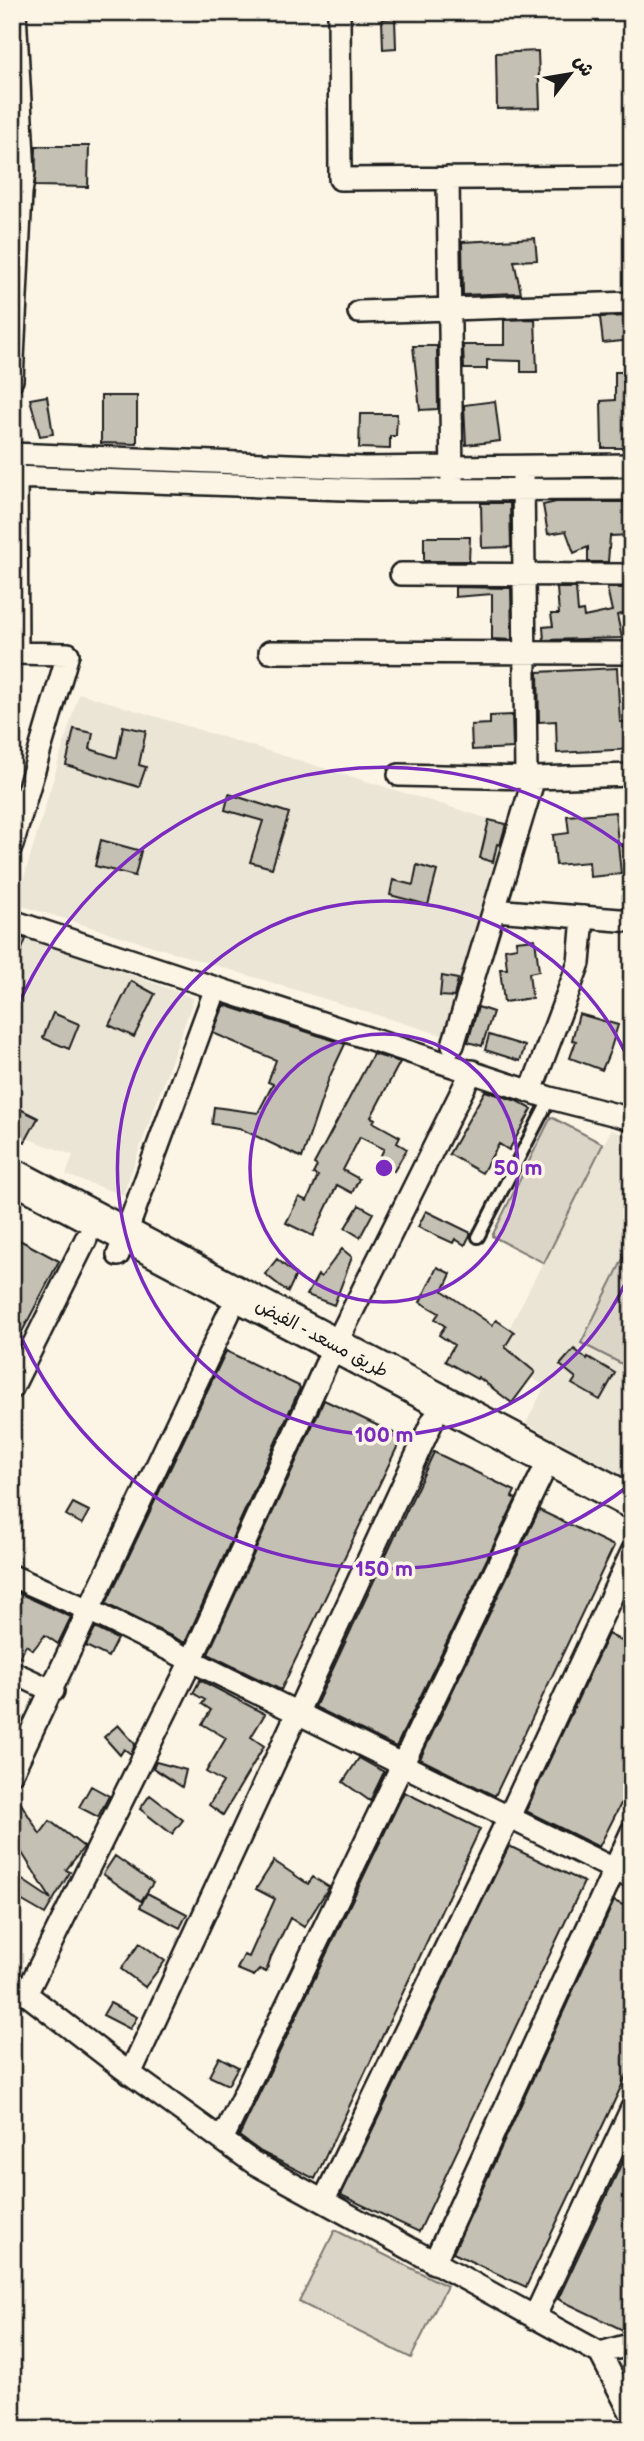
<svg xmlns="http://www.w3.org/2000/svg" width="644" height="2441" font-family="'Balsamiq Sans','Playpen Sans Arabic',sans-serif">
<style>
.built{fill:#ebe5d6}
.green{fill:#dbd5c8;stroke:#7c7872;stroke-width:2}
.building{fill:#c4c0b3;stroke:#1c1c1c;stroke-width:2}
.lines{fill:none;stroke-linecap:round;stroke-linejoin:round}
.lane-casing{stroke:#1c1c1c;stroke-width:16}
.street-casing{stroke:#1c1c1c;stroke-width:26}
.primary-casing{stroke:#1c1c1c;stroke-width:38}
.lane{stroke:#fcf5e5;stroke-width:10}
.street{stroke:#fcf5e5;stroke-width:21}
.primary{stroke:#fcf5e5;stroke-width:33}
.ring{fill:none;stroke:#7b2cbf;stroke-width:3.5}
.labels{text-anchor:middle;stroke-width:7;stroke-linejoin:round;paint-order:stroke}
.street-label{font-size:18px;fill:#1c1c1c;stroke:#fcf5e5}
.centre{fill:#7b2cbf;stroke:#fcf5e5;stroke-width:3.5}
.ring-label{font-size:21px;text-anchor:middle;font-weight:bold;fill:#7b2cbf;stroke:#fcf5e5;stroke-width:7;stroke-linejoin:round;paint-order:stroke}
</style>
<rect width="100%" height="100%" fill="#fcf5e5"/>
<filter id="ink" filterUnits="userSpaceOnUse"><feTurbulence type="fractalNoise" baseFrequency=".0143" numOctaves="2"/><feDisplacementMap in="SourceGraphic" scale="14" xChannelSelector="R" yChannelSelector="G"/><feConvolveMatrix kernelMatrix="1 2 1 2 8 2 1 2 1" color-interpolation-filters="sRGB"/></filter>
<g filter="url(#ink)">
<path class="built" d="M79,693L509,825L445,1036L16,904Z
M13,931L194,998L123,1195L66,1175L73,1155L12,1133Z
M611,1130L632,1137V1481L526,1423L545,1386L495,1356Z"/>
<path class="green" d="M551,1117L603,1144L544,1263L492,1236Z
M632,1241V1369L581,1343Z
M335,2230L447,2286L411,2358L299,2302Z"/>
<path class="building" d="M395,18L396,48L383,49L382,19Z
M538,51L540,108L497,109L496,53Z
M36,146H89L88,187L35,186Z
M535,238L537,260L514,261L521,293L463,295L462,242Z
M630,316L632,340L603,343L600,317Z
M535,319L537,372H521V361L487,360V369H464L463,345H504V320Z
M413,346H437L438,409L420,410Z
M615,372H629L631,448H602L601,401L615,400Z
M47,396L53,434L40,436L30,399Z
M101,396H137V444L101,443Z
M495,401L500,441L466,445L464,405Z
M360,414H397L396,436H390V449L359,448Z
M556,502H632V535L610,536L608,562H588V547L574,553L566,531L548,534L543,505Z
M481,503H510L511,547L482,548Z
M424,537H470L469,561H424Z
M455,587L511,588L512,640L492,639V594L455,597Z
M557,588H576L578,612L583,611L584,617L612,611L607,588H632V612L617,615L622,638L544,640L543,627L553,626L551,614H559Z
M617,668L620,722L632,721V749L557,753L556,721L539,722L538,672Z
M512,715L513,748L472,750L471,725L490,724V716Z
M123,726L146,731L139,765L146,767L139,787L66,765L74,729L93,733L90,749L117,758Z
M229,794L289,813L272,868L250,862L263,821L225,810Z
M615,812L621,874L590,877L589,862L556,865L553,835L569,833L567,816Z
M489,820L506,824L500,845L497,844L493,862L480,858Z
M101,840L141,851L135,876L95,866Z
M417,865L437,871L428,905L390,895L393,880L413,885Z
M12,935L26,939L13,972L12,971Z
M535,939L539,971L529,973L532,998L504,1002L500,969H507L505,949L517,947L516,941Z
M442,976L458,979L454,997L440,996Z
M131,981L155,994L134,1037L109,1025Z
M224,1005L345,1044L329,1078L302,1158L239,1128L212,1124L214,1107L258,1113L273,1084L268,1082L276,1060L213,1033Z
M478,1007L493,1012L482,1046L468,1042Z
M53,1013L79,1024L69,1049L43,1038Z
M579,1014L618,1025L610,1051L602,1070L570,1058L576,1041L572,1040Z
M489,1035L525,1046L520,1061L485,1050Z
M373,1054L400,1062L371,1117L375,1119L373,1122L400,1137L397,1143L407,1149L394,1171L377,1163L384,1149L360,1137L343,1170L359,1179L352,1193L337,1185L313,1236L286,1223L299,1197L307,1201L318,1176L313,1174L317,1166L314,1164Z
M485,1091L517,1101L532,1109L509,1150L499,1144L482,1173L449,1154Z
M12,1105L38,1118L25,1142L12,1135Z
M359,1205L373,1213L360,1237L345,1228Z
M426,1211L471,1233L465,1245L455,1239L453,1243L418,1227Z
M12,1236L59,1261L12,1351Z
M342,1249L352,1257L334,1305L307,1295L318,1275L321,1277Z
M277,1259L296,1275L288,1292L265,1274Z
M437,1267L451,1274L443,1291L492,1325L496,1320L514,1332L505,1347L535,1372L512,1403L478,1377L477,1379L445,1361L454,1345L439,1335L445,1326L435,1319L439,1313L420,1302Z
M574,1349L587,1359L588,1357L615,1373L600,1400L572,1384L576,1378L560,1365Z
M226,1351L299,1386L300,1388L185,1643L106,1604Z
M324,1400L402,1437L281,1690L208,1654Z
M434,1452L515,1491L512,1497L516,1499L396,1747L315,1707Z
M73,1503L89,1511L82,1524L66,1515Z
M539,1510L614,1546L495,1796L420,1759Z
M12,1590L71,1617L58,1644L45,1635L33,1650L26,1645L18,1660L12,1659Z
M95,1628L117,1639L108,1657L86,1646Z
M608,1634L632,1646V1782L599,1847L526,1811Z
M200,1680L265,1714L251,1737L264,1746L223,1815L209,1805L223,1782L206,1772L226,1738L202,1724L211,1710L202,1704L205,1700L193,1693Z
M118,1725L135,1744L131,1754L124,1749L120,1755L104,1737Z
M359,1758L384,1772L370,1801L343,1782Z
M156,1762L186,1770L182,1787L153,1768Z
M91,1786L109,1796L98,1817L79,1807Z
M12,1789L40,1834L50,1821L84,1847L66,1870L70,1872L45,1914L12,1895V1873L51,1899L12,1837Z
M404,1792L480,1829L315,2179L261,2152L239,2136Z
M150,1795L183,1820L172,1834L140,1809Z
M509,1846L584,1882L419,2232L341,2195Z
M115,1856L153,1883L141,1901L103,1874Z
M274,1861L308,1884L313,1877L329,1887L304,1927L290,1918L271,1957L266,1972L260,1969L254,1976L237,1969L244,1955L249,1957L275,1899L256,1889Z
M147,1893L187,1914L180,1928L140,1907Z
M614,1901L632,1909V2064L526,2287L453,2253Z
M140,1943L165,1961L145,1987L121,1969Z
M110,2003L137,2017L130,2029L103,2015Z
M219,2057L238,2067L228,2085L209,2076Z
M632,2141V2331L627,2332L558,2299Z"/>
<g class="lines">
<g class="lane-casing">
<path id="lane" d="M478,1237L550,1098"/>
</g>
<g class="street-casing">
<path id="street" d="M339,12L340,179L632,177
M448,178L452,480
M359,312L632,303
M12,380L21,193L24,173L15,12
M12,454L364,468L632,465
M13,466L16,477L17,653
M523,475L526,777
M12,477L372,490L632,489
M401,574L632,575
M270,652L632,653
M12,653L68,654L12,845
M399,775L534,778L632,775
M494,910L632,921
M12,921L550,1098L632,1119
M453,1045L534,778
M531,1091L579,963L583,917
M118,1255L216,988
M12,1388L86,1239
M12,1576L89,1610L632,1878
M12,1672L53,1691
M12,1773L229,1313
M12,1983L121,2067L254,2163L600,2353L632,2415
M26,1994L191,1661L326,1364L472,1071
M130,2074L433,1420
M222,2140L541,1476
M324,2200L509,1817L632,1552
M434,2263L632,1831
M534,2318L632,2108
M600,2353L632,2344"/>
</g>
<g class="primary-casing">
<path id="primary" d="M12,1175L632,1502"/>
</g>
<use href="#lane" class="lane"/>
<use href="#street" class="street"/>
<use href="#primary" class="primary"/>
</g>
</g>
<g class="ring">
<circle cx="384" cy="1168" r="134"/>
<path d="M632 1268A267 267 0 1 1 632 1068"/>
<path d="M631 1484A401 401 0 0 1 14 1321M14 1015A401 401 0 0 1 631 852"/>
</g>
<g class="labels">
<g class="street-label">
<text transform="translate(322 1338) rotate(28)" y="6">طريق مسعد - الفيض</text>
</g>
</g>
<circle cx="384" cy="1168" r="10" class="centre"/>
<g class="ring-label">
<text x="518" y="1175">50 m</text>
<text x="384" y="1442">100 m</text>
<text x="384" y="1576">150 m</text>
</g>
<rect width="644" height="2441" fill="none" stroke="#fcf5e5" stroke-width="42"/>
<rect x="21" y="21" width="602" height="2399" fill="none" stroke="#1c1c1c" stroke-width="2.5" filter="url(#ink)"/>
<g transform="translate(570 74) rotate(59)" stroke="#fcf5e5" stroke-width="5" paint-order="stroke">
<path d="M0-5L12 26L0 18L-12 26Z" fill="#1c1c1c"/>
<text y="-10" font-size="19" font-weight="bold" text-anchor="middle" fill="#1c1c1c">ش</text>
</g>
</svg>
